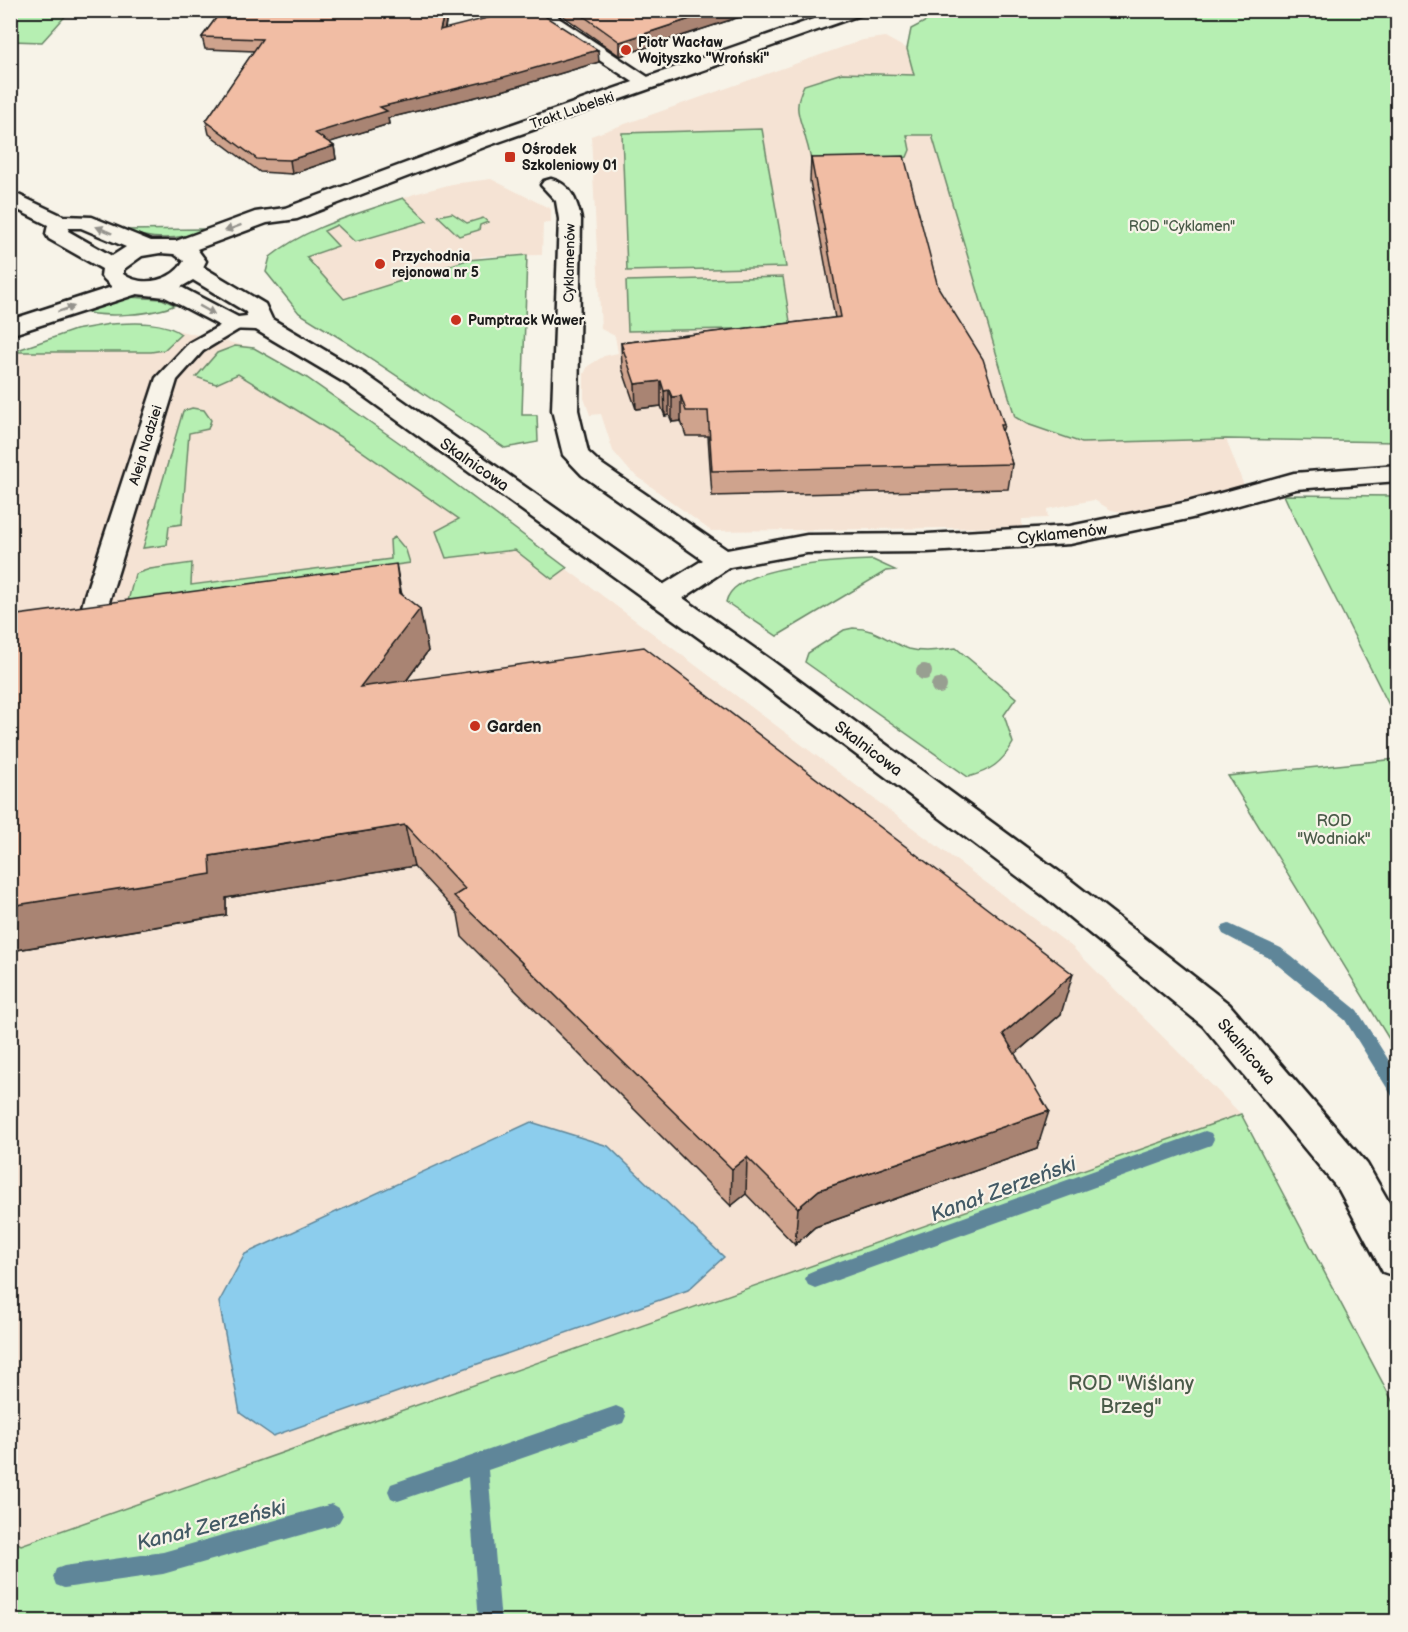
<svg xmlns="http://www.w3.org/2000/svg" width="1408" height="1632" font-family="'Balsamiq Sans',sans-serif">
<style>
.built{fill:#f5e3d4}
.green{fill:#b6efb2;stroke:#698667;stroke-width:1.5}
.water{fill:#8ccded;stroke:#5f8699;stroke-width:1.5}
.lines{fill:none;stroke-linecap:round;stroke-linejoin:round}
.stream{fill:#5f8699;fill-rule:evenodd}
.lane-casing{stroke:#1c1c1c;stroke-width:5}
.street-casing{stroke:#1c1c1c;stroke-width:5}
.secondary-casing{stroke:#1c1c1c;stroke-width:5}
.lane{fill:#f7f3e8;fill-rule:evenodd}
.street{fill:#f7f3e8;fill-rule:evenodd}
.secondary{fill:#f7f3e8;fill-rule:evenodd}
.tree{fill:#989f91}
.wall{fill:#cfa38d;stroke:#1c1c1c;stroke-width:1.5}
.shaded-wall{fill:#a98473;stroke:#1c1c1c;stroke-width:1.5}
.building{fill:#f1bda4;stroke:#1c1c1c;stroke-width:1.5}
.oneway{fill:#94928c}
.poi-dot{fill:#c8321e;stroke:#f7f3e8;stroke-width:2}
.labels{text-anchor:middle;stroke-width:4.5;stroke-linejoin:round;paint-order:stroke}
.far-poi-label{font-size:14px;font-weight:bold;fill:#1c1c1c;stroke:#f7f3e8;text-anchor:start}
.far-street-label{font-size:14px;fill:#1c1c1c;stroke:#f7f3e8}
.far-park-label{font-size:14px;fill:#4a5b49;stroke:#f7f3e8}
.street-label{font-size:16px;fill:#1c1c1c;stroke:#f7f3e8}
.poi-label{font-size:16px;font-weight:bold;fill:#1c1c1c;stroke:#f7f3e8;text-anchor:start}
.park-label{font-size:16px;fill:#4a5b49;stroke:#f7f3e8}
.near-park-label{font-size:20px;fill:#4a5b49;stroke:#f7f3e8}
.near-water-label{font-size:21px;font-style:italic;fill:#435a65;stroke:#f7f3e8}
</style>
<rect width="100%" height="100%" fill="#f7f3e8"/>
<filter id="ink" filterUnits="userSpaceOnUse"><feTurbulence type="fractalNoise" baseFrequency=".0167" numOctaves="2"/><feDisplacementMap in="SourceGraphic" scale="12" xChannelSelector="R" yChannelSelector="G"/><feConvolveMatrix kernelMatrix="1 2 1 2 8 2 1 2 1" color-interpolation-filters="sRGB"/></filter>
<g filter="url(#ink)">
<path class="built" d="M885,37L907,49L1015,417L1027,424L1082,443L1226,439L1244,486L1127,513L1111,510L1094,500L1047,509L1048,518L1022,519V527L711,531L630,471L613,451L601,414L590,415L584,398V374L588,366L604,356L618,353L615,336L601,329L591,136L863,40Z
M491,179L551,209V222L543,223L542,255L485,256L467,260L335,303L294,243L414,194L452,184Z
M110,324H150L254,348L307,378L343,402L1071,946L1241,1114L21,1545L11,1539L10,353L75,330Z"/>
<path class="green" d="M11,10H70V11L42,42L11,41Z
M945,11H1397V442L1226,439L1082,443L1027,424L1015,417L932,135H907L910,150L907,157L814,178C812,165 810,152 806,140C800,116 792,110 804,85L842,73L914,75L907,49L911,29Z
M762,129L786,267L627,271L622,133Z
M403,198L427,221L355,242L337,225L324,231L338,246L306,257L344,299L467,260L527,255L522,415H537L538,442L505,448L343,340L299,313L266,272L270,257C308,226 358,214 403,198Z
M452,213L467,223L483,218L488,222L480,225L479,230L459,236L438,216Z
M202,229L207,231C179,239 152,242 125,230Z
M783,277L791,328L628,331L626,281Z
M128,297L162,299L175,305C154,315 103,318 80,311L113,299Z
M110,324C131,323 163,320 181,334L164,350L151,352H12L75,330Z
M235,346L254,348L307,378L414,453L567,568L552,579L515,550L446,558L436,531L459,519L350,443L238,374L216,384L196,377L217,353Z
M192,408L204,410L211,420L208,429L189,433L182,524L169,526L167,545L143,548L183,411Z
M1284,495L1397,496V721L1289,506Z
M395,537L406,550L410,563L128,601L135,574L150,569L192,563L191,585L391,559L390,540Z
M873,560L895,570L886,571L777,636L726,602C734,564 842,561 873,560Z
M853,628C876,628 888,642 909,649C924,653 941,650 956,648L1016,698L1004,715L1013,743C1002,763 990,771 968,777L805,662L808,653L844,630Z
M1397,759H1398L1397,1052L1228,776Z
M1241,1114L1397,1410V1621H11V1539L21,1545Z"/>
<path class="water" d="M531,1122L608,1146L724,1257L688,1290L273,1436L240,1413L219,1302L245,1254Z"/>
<g class="lines">
<path class="stream" d="M1229,924L1281,948L1357,1010L1398,1075V1098L1392,1096L1345,1020L1269,958L1223,934L1221,930L1223,926Z
M1205,1131L1211,1133L1214,1139L1211,1145L815,1288L808,1285L805,1279L808,1273L815,1270Z
M616,1406L623,1409L626,1416L623,1423L488,1470L501,1622H479L468,1477L398,1501L391,1498L388,1491L391,1484Z
M332,1504L339,1508L343,1515L339,1522L332,1526L163,1574L64,1588L56,1585L53,1577L56,1569L64,1566L163,1552Z"/>
<g class="lane-casing">
<path id="lane" d="M234,318L241,320L244,324L241,328L203,351L177,380L97,641L88,643L79,641L75,635L85,595L156,378L189,343Z"/>
</g>
<g class="street-casing">
<path id="street" d="M537,10H554L560,19L657,83L655,87H641L548,27Z
M551,179C571,184 577,201 581,219L578,410L588,452L600,463L727,550L807,535L927,534L1070,526L1188,502L1294,473L1398,465V481L1296,489L1192,518L1070,544L927,552L807,553L730,567L673,605L663,607L653,605L649,598L653,591L703,560L582,475L563,455L552,410L559,219L556,201L541,185L544,181Z"/>
</g>
<g class="secondary-casing">
<path id="secondary" d="M839,10H865L863,14L487,146L297,219L267,223L197,249L206,261L203,267L265,304L272,319L365,374L771,660L1069,879L1229,1004L1367,1164L1398,1218V1277L1383,1272L1339,1190L1203,1026L1045,897L749,674L347,384L256,330L226,329L165,297L137,294L10,335V320L112,287L101,276L102,269L49,239L46,234L48,225L10,206V191L63,216L92,217L151,241H176L255,212L285,208L473,138ZM69,228H81L126,247L112,256L68,231ZM160,253L174,254L184,261C173,281 142,288 123,274L124,269L142,256ZM193,280L246,312L247,316L238,317L181,287Z"/>
</g>
<use href="#lane" class="lane"/>
<use href="#street" class="street"/>
<use href="#secondary" class="secondary"/>
</g>
<g class="tree">
<circle cx="924" cy="672" r="8"/>
<circle cx="939" cy="686" r="8"/>
</g>
<path class="wall" d="M222,10H448L445,29L546,17L599,62L505,90L388,118L389,124L329,142L334,146L336,159L292,174L260,172L209,134L206,121L254,51L205,49L202,37Z
M558,10H761L620,56L559,13Z
M811,158L938,287L1004,425L1002,432L1012,464L1008,489L712,496L708,436H686L681,421L672,422L669,415L665,416L661,406L636,409L622,368L621,343L835,318L810,181Z
M402,594L428,651L406,681L1061,1014L1015,1054L1037,1149L815,1227L795,1245L746,1194L731,1206L462,937L458,914L414,866L226,898V915L10,951V616Z"/>
<path class="shaded-wall" d="M445,10H448L442,43L440,30Z
M717,10H761L620,56V42Z
M598,50L599,62L505,90L388,118L389,124L318,146L315,133L380,107Z
M334,146L336,159L292,174L290,160Z
M661,381V406L636,409L635,384Z
M669,390V415L665,416L664,391Z
M681,396V421L672,422V397Z
M396,564L404,606L420,609L428,651L370,730L360,687L400,593Z
M405,825L414,866L226,898V915L10,951V906L210,856Z
M1073,974L1061,1014L993,1073L1003,1034Z
M1049,1111L1037,1149L815,1227L795,1245L798,1208L819,1190Z
M747,1157L746,1194L731,1206L732,1169Z"/>
<path class="building" d="M222,10H445L440,30L519,10H542L546,17L598,50L504,77L380,107L387,111L315,133L334,146L290,160L257,159L206,121L262,39L202,37Z
M575,10H717L620,42Z
M904,156L938,287L983,359L1004,425H1000L1012,464L712,471L708,411H686L681,396L672,397L669,390L664,391L661,381L635,384L621,343L841,317L811,158Z
M396,564L400,593L420,609L360,687L644,647L1073,974L1003,1034L1049,1111L819,1190L798,1208L747,1157L732,1169L454,896L465,889L405,825L210,856L211,874L10,906V616Z"/>
<defs><path id="oneway-solid" d="M-6-.8H1V-3.2L6.5 0L1 3.2V.8H-6Z" transform="scale(1.5)"/></defs>
<g class="oneway">
<use href="#oneway-solid" transform="translate(233 228) rotate(160)"/>
<use href="#oneway-solid" transform="translate(104 230) rotate(-157)"/>
<use href="#oneway-solid" transform="translate(66 309) rotate(-18)"/>
<use href="#oneway-solid" transform="translate(207 310) rotate(29)"/>
</g>
</g>
<g class="poi-dot">
<circle cx="626" cy="50" r="6"/>
<rect x="504" y="151" width="12" height="12" rx="3"/>
<circle cx="380" cy="264" r="6"/>
<circle cx="456" cy="320" r="6"/>
<circle cx="475" cy="726" r="6"/>
</g>
<g class="labels">
<g class="far-poi-label">
<text x="638" y="47">Piotr Wacław<tspan x="638" dy="16">Wojtyszko "Wroński"</tspan></text>
<text x="522" y="154">Ośrodek<tspan x="522" dy="16">Szkoleniowy 01</tspan></text>
<text x="392" y="261">Przychodnia<tspan x="392" dy="16">rejonowa nr 5</tspan></text>
<text x="468" y="325">Pumptrack Wawer</text>
</g>
<g class="far-street-label">
<text transform="translate(572 110) rotate(-19)" y="5">Trakt Lubelski</text>
<text transform="translate(569 263) rotate(-89)" y="5">Cyklamenów</text>
<text transform="translate(145 445) rotate(-73)" y="5">Aleja Nadziei</text>
</g>
<g class="far-park-label">
<text x="1182" y="231">ROD "Cyklamen"</text>
</g>
<g class="street-label">
<text transform="translate(475 464) rotate(35)" y="6">Skalnicowa</text>
<text transform="translate(1062 533) rotate(-6)" y="6">Cyklamenów</text>
<text transform="translate(869 748) rotate(37)" y="6">Skalnicowa</text>
<text transform="translate(1247 1051) rotate(50)" y="6">Skalnicowa</text>
</g>
<g class="poi-label">
<text x="487" y="732">Garden</text>
</g>
<g class="park-label">
<text x="1334" y="826">ROD<tspan x="1334" dy="18">"Wodniak"</tspan></text>
</g>
<g class="near-park-label">
<text x="1131" y="1390">ROD "Wiślany<tspan x="1131" dy="23">Brzeg"</tspan></text>
</g>
<g class="near-water-label">
<text transform="translate(1003 1189) rotate(-20)" y="7">Kanał Zerzeński</text>
<text transform="translate(211 1525) rotate(-14)" y="7">Kanał Zerzeński</text>
</g>
</g>
<rect width="1408" height="1632" fill="none" stroke="#f7f3e8" stroke-width="36"/>
<rect x="18" y="18" width="1372" height="1596" fill="none" stroke="#1c1c1c" stroke-width="2" filter="url(#ink)"/>
</svg>
